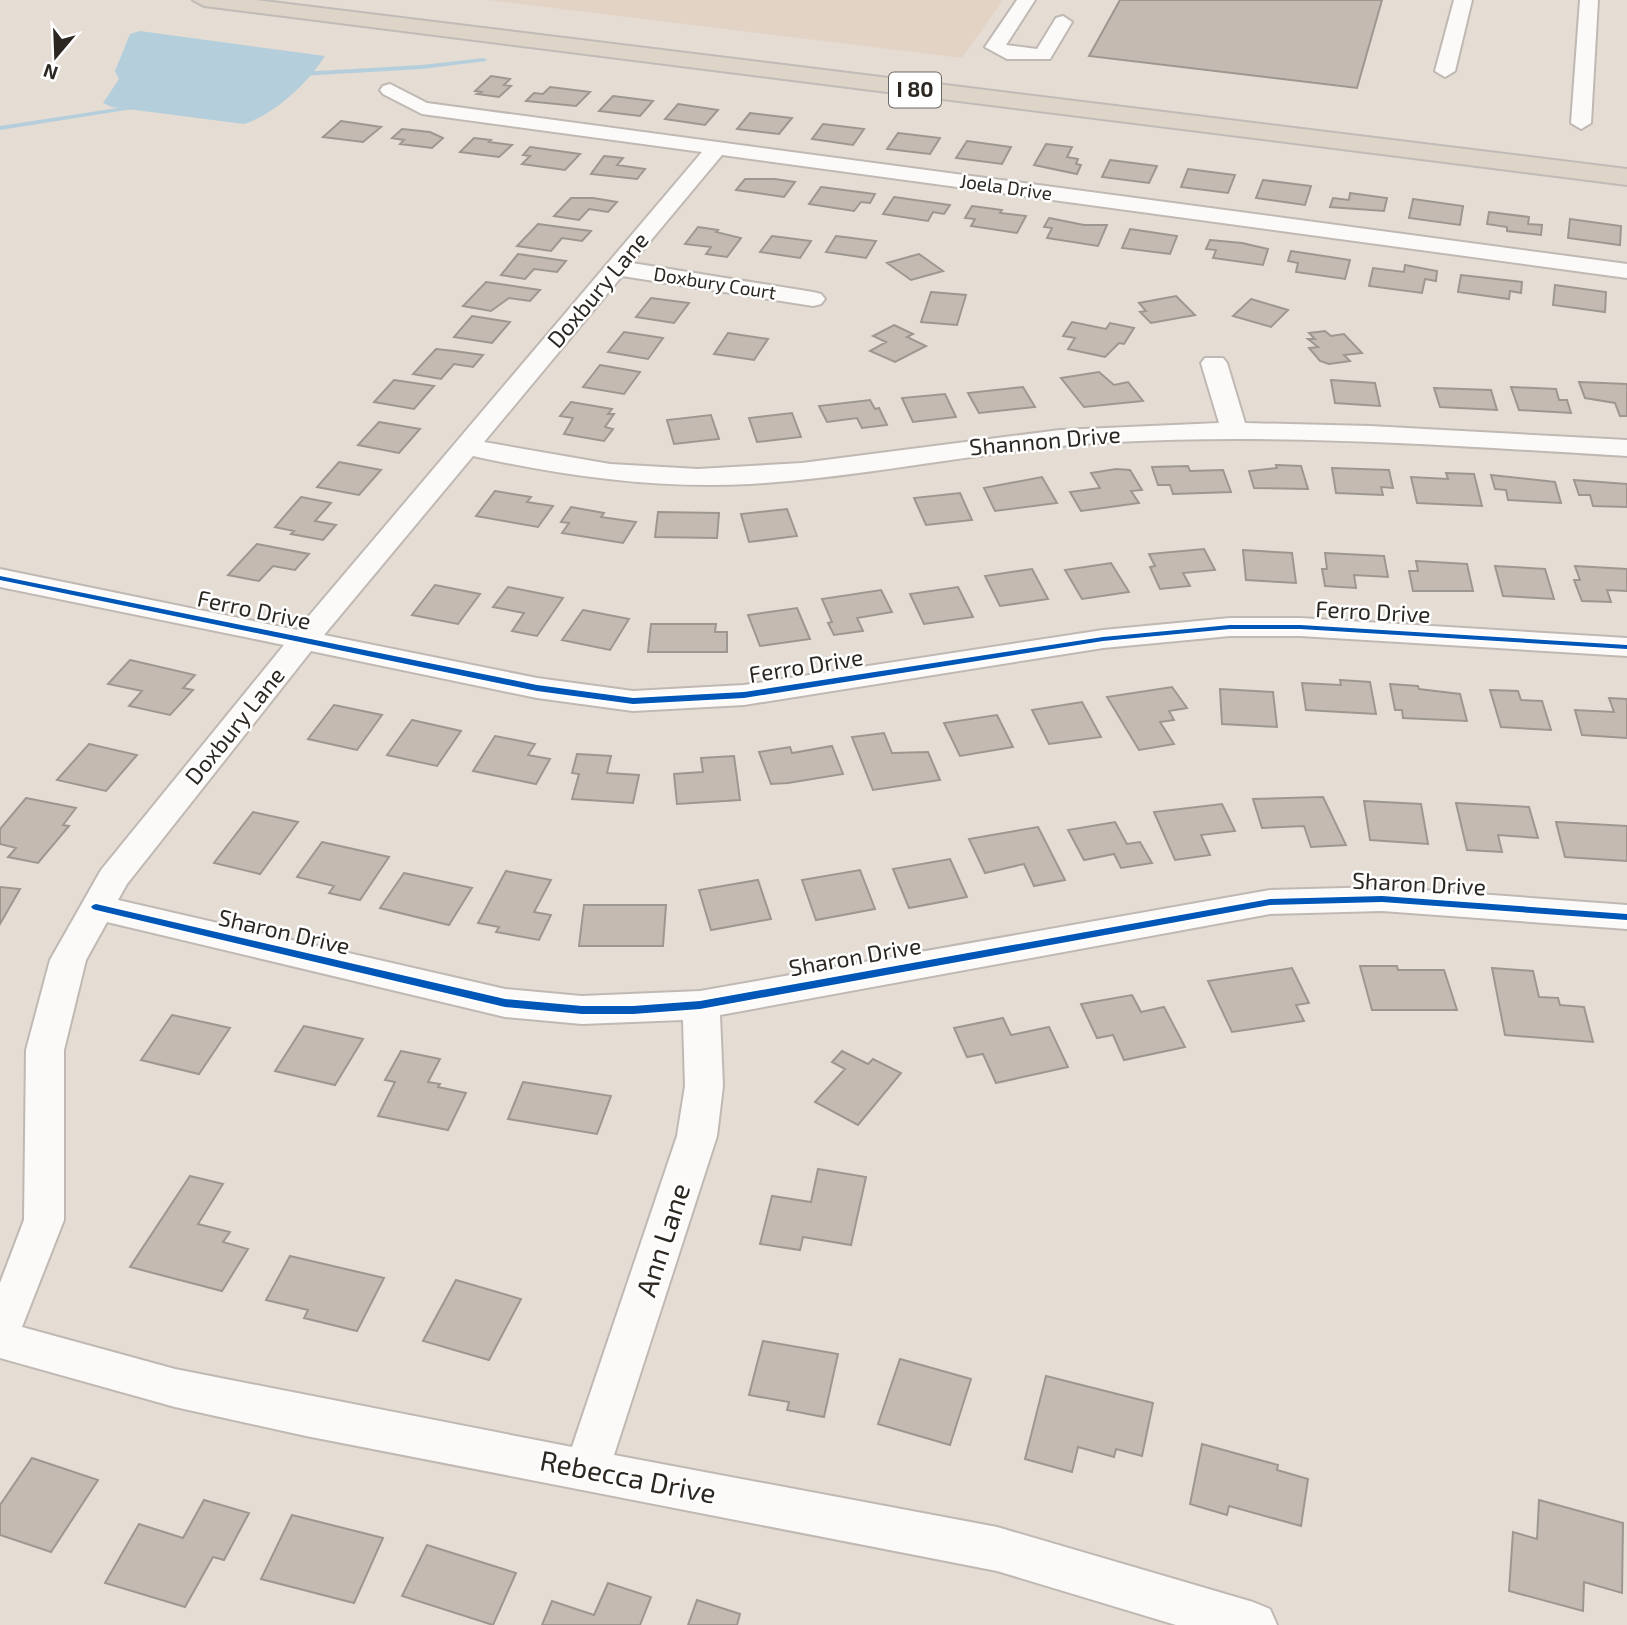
<svg xmlns="http://www.w3.org/2000/svg" width="1627" height="1625" font-family="'Exo 2',sans-serif">
<style>
.built{fill:#e3d3c5}
.water{fill:#b4cfdb}
.lines{fill:none;stroke-linecap:round;stroke-linejoin:round}
.stream{fill:#b4cfdb;fill-rule:evenodd}
.building{fill:#c4bab1;stroke:#9e9791;stroke-width:2}
.minor-casing{stroke:#c0b8b2;stroke-width:4}
.highway-casing{stroke:#c0bbb7;stroke-width:4}
.minor{fill:#fbfaf9;fill-rule:evenodd}
.highway{fill:#ded4c7;fill-rule:evenodd}
.cycleway-casing{stroke:#fff;stroke-width:4}
.cycleway{fill:#0057b8;fill-rule:evenodd}
.labels{text-anchor:middle;stroke-width:5;stroke-linejoin:round;paint-order:stroke}
.far-street-label{font-size:19px;fill:#2d2721;stroke:#fff}
.shield{fill:#fff;stroke:#6c6864;stroke-width:2}
.shield-label{font-size:21px;font-weight:bold;fill:#2d2721}
.street-label{font-size:23px;fill:#2d2721;stroke:#fff}
.near-street-label{font-size:28px;fill:#2d2721;stroke:#fff}
</style>
<rect width="100%" height="100%" fill="#e5dcd4"/>
<path class="built" d="M488,0H1003L962,58Z"/>
<path class="water" d="M140,31L325,56C308,83 275,114 244,124L112,107L103,103L119,79L115,71L130,34Z"/>
<g class="lines">
<path class="stream" d="M484,58L487,60L486,61L422,69L301,76L298,74L301,72L422,65Z
M137,105L139,106V108L0,130V126Z"/>
</g>
<path class="building" d="M1120,0H1382L1357,88L1089,56Z
M491,76L510,79L504,85L511,86L499,97L477,94L481,92L475,91Z
M550,87L590,92L576,106L526,101L534,93L543,94Z
M613,96L653,101L640,116L599,111Z
M678,104L718,110L705,125L665,119Z
M750,113L792,118L779,134L737,129Z
M341,121L381,127L363,142L323,137Z
M823,124L864,129L853,145L812,139Z
M402,129L430,132L443,138L432,148L400,144L404,140L392,138Z
M898,133L940,138L930,154L887,149Z
M474,138L491,140L489,142L512,145L499,157L460,152Z
M967,141L1011,147L1002,164L956,158Z
M1046,144L1072,147L1067,157L1078,159L1076,164L1081,165L1077,174L1034,165Z
M530,147L580,154L565,170L522,164L530,156L523,155Z
M604,156L623,158L617,165L645,169L637,179L591,174Z
M1110,160L1157,166L1149,183L1102,177Z
M1188,169L1235,175L1228,193L1181,187Z
M745,179H775L795,182L784,197L736,190Z
M1263,180L1311,186L1305,205L1256,198Z
M821,187L875,194L870,203L861,202L854,211L809,204Z
M1350,193L1387,198L1384,211L1330,207L1333,198L1349,200Z
M894,197L950,205L944,214L933,212L928,221L883,214Z
M571,198H593L617,202L608,212L589,209L579,220L554,216Z
M1413,199L1463,206L1460,225L1409,218Z
M972,206L1002,210L1000,213L1026,216L1017,233L971,226L975,219L965,218Z
M1489,212L1529,217L1528,224L1542,225L1541,235L1507,231V227L1487,224Z
M1049,218L1084,225H1107L1098,246L1047,238L1052,228L1044,227Z
M1570,219L1621,226L1620,245L1568,238Z
M538,224L591,231L582,241L562,238L551,251L517,246Z
M698,227L718,230L716,232L741,238L727,257L706,254L711,247L685,244Z
M1130,229L1177,236L1170,254L1122,248Z
M772,236L811,241L800,258L760,252Z
M836,236L876,241L866,258L826,252Z
M1210,240L1242,243L1268,249L1263,265L1213,258L1216,250L1206,249Z
M1291,251L1350,260L1345,279L1296,272L1298,263L1288,261Z
M518,254L566,261L557,272L534,269L525,279L501,275Z
M919,254L943,271L911,280L887,263Z
M1405,265L1437,271L1436,281L1425,279L1422,293L1369,286L1373,268L1404,272Z
M1461,275L1522,282L1521,293L1510,291L1509,299L1458,292Z
M486,282L540,290L530,301L509,298L491,311L463,306Z
M1555,285L1606,292L1605,312L1553,305Z
M931,292L966,295L957,325L921,322Z
M1176,296L1195,315L1151,323L1140,312L1146,311L1139,303Z
M651,298L689,303L674,323L636,317Z
M1251,299L1288,310L1271,327L1233,316Z
M472,316L510,322L492,343L454,337Z
M1072,322L1106,329L1110,323L1134,328L1124,344L1119,343L1105,357L1068,349L1075,338L1063,336Z
M894,325L913,334L907,337L926,346L895,362L870,351L886,342L873,336Z
M1325,331L1331,336L1344,334L1362,353L1344,355L1350,361L1329,364L1320,361L1309,348L1318,347L1308,339H1315L1309,333Z
M624,332L663,338L648,359L608,352Z
M728,333L768,339L754,360L714,354Z
M436,349L454,351L483,355L473,367L454,364L441,379L413,374Z
M600,365L640,372L624,394L583,387Z
M1099,372L1114,385L1128,382L1143,401L1084,407L1061,378Z
M394,380L434,386L414,409L374,402Z
M1331,380L1375,383L1380,406L1335,403Z
M1579,382L1627,384V416H1620L1615,403L1585,398Z
M1023,387L1035,407L979,413L968,393Z
M1511,387L1556,389L1559,400H1567L1571,413L1519,410Z
M1434,388L1491,390L1497,410L1440,407Z
M945,394L956,417L913,422L902,398Z
M870,400L875,409L879,408L887,425L862,428L857,418L827,422L819,406Z
M571,402L612,409L608,414H614L605,427L613,429L604,441L564,434L573,418L560,416Z
M792,413L801,437L757,442L749,418Z
M711,415L719,439L674,444L667,420Z
M379,422L420,429L399,453L358,445Z
M339,462L381,470L359,495L317,487Z
M1276,465L1301,466L1308,489L1254,488L1249,471L1277,468Z
M1188,466L1190,471L1223,470L1231,492L1173,494L1170,485H1158L1152,467Z
M1332,468L1389,470L1393,488L1381,487L1383,495L1336,493Z
M1116,469L1130,470L1142,490L1131,491L1139,503L1081,511L1070,492L1100,488L1091,473Z
M1446,473L1474,474L1482,506L1417,503L1411,477L1448,479Z
M1491,475L1555,482L1561,503L1508,500L1506,490L1495,489Z
M1042,477L1057,503L995,511L984,488Z
M1574,480L1627,484V507L1593,506L1590,495H1579Z
M495,491L531,497L527,502L553,506L538,527L476,516Z
M960,493L972,520L926,525L914,498Z
M301,497L331,503L315,521L336,525L323,540L291,534L294,531L275,527Z
M571,507L604,513L601,517L636,522L623,543L562,533L569,523L561,522Z
M787,509L797,536L749,542L741,514Z
M658,512L719,513L717,538L655,537Z
M257,544L309,554L295,570L273,566L259,581L228,575Z
M1204,549L1215,570L1183,573L1190,586L1160,589L1150,567L1155,566L1149,554Z
M1243,550L1292,553L1296,583L1246,580Z
M1325,553L1384,556L1388,577L1354,575L1356,588L1325,586L1322,569H1327Z
M1416,561L1467,564L1473,591H1413L1409,571H1418Z
M1111,563L1129,592L1082,599L1065,570Z
M1495,566L1545,569L1554,599L1503,596Z
M1575,566L1627,569V591L1607,590L1611,602L1582,601L1574,580H1580Z
M1032,569L1048,599L1000,606L985,576Z
M435,585L480,594L458,624L412,615Z
M508,587L563,598L537,636L512,631L524,613L493,607Z
M958,587L973,617L924,624L910,594Z
M881,590L892,612L857,618L863,631L834,635L828,623L832,622L822,599Z
M797,608L810,639L760,646L748,615Z
M583,610L629,619L610,650L562,640Z
M651,624H716L715,632H727V652H648Z
M130,660L195,675L183,688L193,690L170,715L129,706L142,691L108,684Z
M1340,680L1370,682L1376,714L1306,710L1302,683L1341,685Z
M1390,684L1418,686L1419,689L1460,694L1467,721L1403,718L1402,710H1395Z
M1172,687L1187,708L1169,711L1174,720L1160,722L1174,744L1139,750L1107,697Z
M1220,689L1273,692L1277,727L1222,724Z
M1490,690L1518,691L1521,700L1542,701L1551,730L1501,727Z
M1609,698L1627,699V738L1582,735L1575,710L1614,712Z
M1082,702L1101,737L1049,744L1032,710Z
M334,705L382,715L357,750L308,739Z
M997,715L1013,747L960,756L944,723Z
M412,720L461,731L437,766L387,755Z
M884,733L892,753L928,752L940,780L873,790L852,737Z
M495,736L535,744L528,755L550,759L536,784L473,771Z
M89,744L137,755L106,791L57,780Z
M832,746L843,774L788,783L771,784L759,752L790,747L792,753Z
M577,754L611,756L607,773L639,775L633,803L572,799L579,774L572,773Z
M734,756L740,800L677,804L674,774L703,772L701,758Z
M1323,797L1346,845L1311,847L1304,826L1262,828L1253,799Z
M26,798L76,808L63,825L69,826L38,863L8,857L16,848L0,844V829Z
M1364,801L1421,804L1428,844L1370,840Z
M1456,803L1529,807L1538,838L1498,835L1502,852L1467,850Z
M1222,804L1235,831L1201,835L1210,855L1175,860L1154,812Z
M253,812L298,822L260,874L214,863Z
M1115,822L1127,844L1140,842L1152,863L1121,868L1114,854L1084,860L1068,830Z
M1556,822L1627,826V861L1565,857Z
M1038,827L1065,880L1034,886L1024,864L985,873L969,839Z
M322,842L389,857L360,900L329,893L334,886L297,877Z
M950,859L967,897L909,908L893,869Z
M860,870L875,909L816,920L802,880Z
M506,871L551,880L534,912L551,915L539,940L496,932L499,927L478,923Z
M404,873L472,888L449,925L380,908Z
M758,880L771,919L711,930L699,890Z
M0,887L20,889L0,924Z
M584,905H666L663,946H579Z
M1360,966H1397L1398,970H1444L1457,1010H1372Z
M1292,968L1309,1003L1296,1005L1304,1021L1232,1032L1208,981Z
M1492,968L1533,971L1539,997L1558,998L1560,1005L1584,1007L1593,1042L1505,1035Z
M1132,995L1141,1012L1164,1007L1185,1047L1124,1060L1113,1035L1097,1038L1081,1004Z
M172,1015L230,1028L199,1074L141,1060Z
M1003,1018L1011,1035L1049,1027L1068,1067L996,1083L983,1054L967,1057L954,1028Z
M304,1026L363,1039L335,1085L275,1071Z
M401,1051L440,1059L428,1082L440,1084L438,1087L466,1093L448,1130L378,1116L395,1082L385,1080Z
M842,1051L868,1064L873,1059L901,1073L858,1125L815,1102L845,1069L832,1062Z
M523,1082L611,1096L597,1134L508,1119Z
M818,1169L866,1177L851,1245L803,1237L800,1250L760,1244L772,1196L811,1202Z
M190,1176L223,1184L198,1224L230,1232L223,1242L248,1249L222,1291L130,1267Z
M290,1256L384,1278L357,1331L304,1318L308,1310L266,1300Z
M456,1280L521,1299L489,1360L423,1341Z
M763,1341L838,1354L824,1417L787,1410L789,1402L749,1395Z
M900,1359L971,1379L950,1445L878,1424Z
M1046,1376L1153,1403L1142,1456L1116,1449L1114,1457L1078,1447L1072,1472L1025,1459Z
M1202,1444L1278,1465L1277,1470L1308,1479L1301,1526L1229,1506L1227,1515L1190,1504Z
M32,1458L98,1480L51,1552L0,1535V1505Z
M204,1500L249,1513L224,1560L213,1557L185,1607L105,1583L139,1524L183,1538Z
M1539,1500L1623,1523L1622,1593L1584,1582L1583,1611L1509,1591L1513,1532L1537,1539Z
M292,1515L383,1538L354,1603L261,1579Z
M427,1545L516,1573L493,1625L402,1596Z
M608,1583L651,1597L640,1625H542L552,1601L594,1615Z
M697,1600L740,1614L737,1625H688Z"/>
<g class="lines">
<g class="minor-casing">
<path id="minor" d="M1017,0H1035L1006,45L1037,49L1056,18L1063,16L1072,22L1050,59H1007L985,47Z
M1454,0H1472L1455,71L1445,77L1435,71Z
M1580,0H1598L1591,123L1581,129L1571,123Z
M390,84L427,103L1627,264V278L722,155L632,263L813,292L821,294L825,299L821,304L813,306L622,276L484,442L610,464L698,469L802,463L1060,430L1219,423L1201,363L1205,358H1223L1227,363L1245,423L1370,426L1627,440V456C1456,446 1286,433 1115,442C993,448 873,477 750,484C656,489 565,476 473,456L324,635L537,678L633,691L744,685L1103,630L1230,618H1300L1627,638V656L1300,636H1230L1103,648L744,705L633,711L537,698L311,651L127,884L118,900L505,989L582,996L700,991L1270,890L1382,887L1627,905V929L1382,911L1270,914L720,1015L723,1086L717,1136L614,1455L997,1527L1253,1602L1270,1609L1277,1625H1176L997,1571L306,1436L175,1407L0,1358V1283L24,1220L26,1050L50,960L101,870L284,645L0,587V569L297,630L702,152L422,114L383,94L380,90L383,86ZM107,922L505,1017L582,1024L683,1020L685,1086L677,1136L572,1447L175,1369L22,1327L64,1220V1050L86,960Z"/>
</g>
<g class="highway-casing">
<path id="highway" d="M193,0H256L1627,169V185L204,6Z"/>
</g>
<use href="#minor" class="minor"/>
<use href="#highway" class="highway"/>
<g class="cycleway-casing">
<path id="cycleway" d="M0,576L537,685L633,698L744,692L1103,637L1230,625H1300L1627,645V649L1300,629H1230L1103,641L744,698L633,704L537,691L0,580Z
M1382,896L1627,914V920L1382,902L1270,905L700,1009L633,1014H582L505,1007L96,910L93,909L91,907L93,905L96,904L505,999L582,1006H633L700,1001L1270,899Z"/>
</g>
<use href="#cycleway" class="cycleway"/>
</g>
<g class="labels">
<g class="far-street-label">
<text transform="translate(1006 187) rotate(8)" y="7">Joela Drive</text>
<text transform="translate(715 283) rotate(9)" y="7">Doxbury Court</text>
</g>
<rect class="shield" x="889" y="72.5" width="52" height="35" rx="5"/>
<g class="shield-label">
<text x="915" y="97">I 80</text>
</g>
<g class="street-label">
<text transform="translate(598 290) rotate(-50)" y="8">Doxbury Lane</text>
<text transform="translate(1045 441) rotate(-5)" y="8">Shannon Drive</text>
<text transform="translate(254 610) rotate(12)" y="8">Ferro Drive</text>
<text transform="translate(1373 612) rotate(3)" y="8">Ferro Drive</text>
<text transform="translate(806 666) rotate(-9)" y="8">Ferro Drive</text>
<text transform="translate(235 726) rotate(-51)" y="8">Doxbury Lane</text>
<text transform="translate(1419 884) rotate(3)" y="8">Sharon Drive</text>
<text transform="translate(284 932) rotate(13)" y="8">Sharon Drive</text>
<text transform="translate(855 957) rotate(-10)" y="8">Sharon Drive</text>
</g>
<g class="near-street-label">
<text transform="translate(663 1240) rotate(-72)" y="10">Ann Lane</text>
<text transform="translate(628 1477) rotate(11)" y="10">Rebecca Drive</text>
</g>
</g>
<g transform="translate(56 56) rotate(199)" stroke="#ffffff" stroke-width="5" paint-order="stroke">
<path d="M0-5L12 26L0 18L-12 26Z" fill="#2d2721"/>
<text y="-10" font-size="19" font-weight="bold" text-anchor="middle" fill="#2d2721">N</text>
</g>
</svg>
